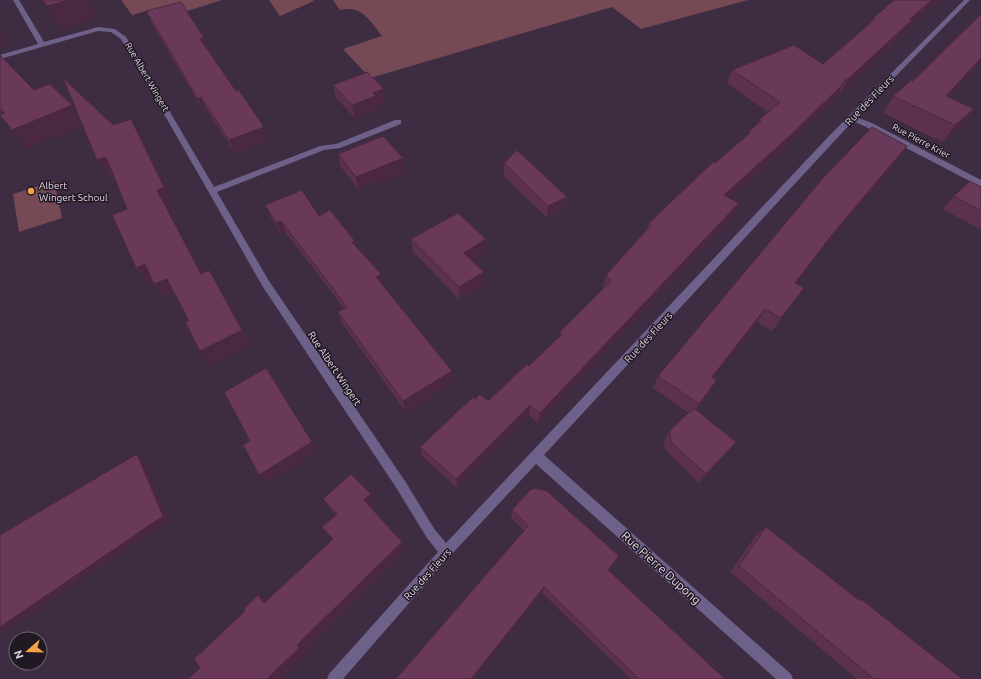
<svg xmlns="http://www.w3.org/2000/svg" width="981" height="679" font-family="Ubuntu,sans-serif">
<style>
.green{fill:#754a55}
.lines{fill:none;stroke-linecap:round;stroke-linejoin:round}
.minor{fill:#6d6089;fill-rule:evenodd}
.wall{fill:#5b314d}
.shaded-wall{fill:#4a283f}
.building{fill:#6a395a;stroke:#4a283f}
.poi-dot{fill:#f4a345;stroke:#201822;stroke-width:1.5}
.labels{text-anchor:middle;stroke-width:3;stroke-linejoin:round;paint-order:stroke}
.far-street-label{font-size:9px;fill:#e3d8e6;stroke:#201822}
.street-label{font-size:10px;fill:#e3d8e6;stroke:#201822}
.poi-label{font-size:10px;fill:#e3d8e6;stroke:#201822;text-anchor:start}
.near-street-label{font-size:12px;fill:#e3d8e6;stroke:#201822}
</style>
<rect width="100%" height="100%" fill="#3e2c42"/>
<path class="green" d="M121,0H222L156,21L149,10L132,15Z
M269,0H313L314,1L280,16Z
M333,0H748L641,29L612,7L370,78L343,49L382,36C370,21 362,5 340,10Z
M54,181L62,218L19,232L13,194Z"/>
<g class="lines">
<path class="minor" d="M13,0H19L44,42L98,27L115,29L126,37L214,187L320,146L336,144L395,120H401V124L340,148L324,150L217,192L269,281L405,481L435,530L446,543L829,136L964,0H970L856,117L872,123L981,180V187L866,127L853,121L544,455L791,674L793,679H776L536,464L450,556L343,679H327L329,674L438,552L427,538L397,489L263,287L121,39L111,32L98,31L0,59V55L38,44Z"/>
</g>
<path class="wall" d="M894,0H939L907,28L904,33L841,92L839,91L835,98L786,147L730,198L739,203L733,216L538,423L529,415L457,488L422,456L420,447L475,399L488,401L529,366L559,337L560,332L604,288H603L606,275L646,230L649,223L715,163L748,135L749,131L757,124L759,120L768,112L727,83L732,70L823,64L870,24L873,18Z
M146,11L210,50L209,51L269,140L235,153L207,110L204,112L152,24Z
M0,55L34,90L72,105L79,115L113,125L140,135L173,203L166,205L202,273L209,270L250,343L209,364L200,351L189,321L175,294L165,298L154,284L152,280L147,282L136,268L127,209L113,174L108,175L82,124L27,149L0,115L4,114L0,110Z
M981,61L949,97L974,109L961,127L942,142L883,113L893,96L913,81Z
M333,85L386,102L378,105V109L355,118L336,98Z
M338,154L405,171L359,190L341,167Z
M897,161L825,245L796,283L804,288L772,331L757,322L713,378L710,392L696,410L736,442L728,451L699,483L667,452L664,446L665,439L670,430L689,413L653,388L658,376Z
M504,163L567,197L565,209L547,218L504,176Z
M981,187V227L979,229L943,209L954,196Z
M265,205L319,216L355,241L356,247L383,286L452,371L454,382L406,412L342,323L338,312L344,308L286,233L282,235L271,218Z
M411,239H486V252L472,260L484,284L459,299L413,252Z
M323,499L375,504L371,508L402,542L406,550L306,649L308,652L280,679H188L200,668L267,601L333,540L322,527L336,515L330,509Z
M512,510L619,556L609,570L725,679H631L542,593L524,531L511,518Z
M766,527L859,600L861,599L961,679L969,678L971,679H857L730,572L757,534Z"/>
<path class="shaded-wall" d="M69,0H88L98,18L61,29L47,6Z
M932,0H939L907,28L904,33L841,92L848,79L910,19Z
M0,31L6,45L0,47Z
M204,38L210,50L206,52L200,39Z
M981,58V61L934,113L946,96Z
M842,85L835,98L786,147L719,208L724,195Z
M384,89L386,102L378,105V109L355,118L352,105L373,93Z
M201,97L207,110L204,112L198,99Z
M72,105L84,123L27,149L12,130Z
M974,109L961,127L942,142L955,125Z
M131,119L140,135L173,203L166,205L210,288L201,274L157,190Z
M264,127L269,140L235,153L229,140Z
M907,146L897,161L825,245L786,296L795,283L835,231Z
M106,157L116,172L108,175L97,160Z
M403,158L405,171L359,190L356,177Z
M567,197L565,209L547,218L548,206Z
M739,203L733,216L538,423L540,413Z
M281,221L286,233L282,235L276,223Z
M486,239V252L464,265V253Z
M355,241L358,253L352,242Z
M145,264L155,278L147,282L136,268Z
M209,270L250,343L209,364L200,351Z
M484,272V284L459,299V287Z
M381,274L383,286L376,277Z
M167,279L177,293L165,298L154,284Z
M765,309L757,322L705,389L712,377Z
M452,371L454,382L406,412L403,401Z
M717,380L710,392L692,415L699,404Z
M530,405L529,415L457,488L456,479Z
M312,442L318,451L266,483L259,475Z
M736,442L728,451L699,483L706,474Z
M137,454L142,459L169,520L0,635V627Z
M371,494L375,504L369,510L364,500Z
M402,542L406,550L306,649L308,652L280,679H267L297,645Z
M544,587L542,593L474,679H471Z
M258,595L268,601L264,603Z"/>
<path class="building" d="M43,0H69L47,6Z
M894,0H932L910,19L912,20L848,79L846,78L842,85L792,134L724,195L739,203L540,413L530,405L456,479L420,447L473,397L475,399L480,394L488,401L527,364L529,366L562,334L560,332L611,281L606,275L651,225L649,223L713,162L715,163L751,132L749,131L761,121L759,120L780,102L732,70L794,45L823,64L875,19L873,18Z
M181,2L204,38L200,39L236,91L239,90L264,127L229,140L201,97L198,99L146,11Z
M980,15H981V58L946,96L974,109L955,125L893,96L911,80L913,81Z
M0,55L34,90L50,84L72,105L12,130L0,115L5,113L0,108Z
M367,72L384,89L373,93L376,96L352,105L333,85Z
M63,78L113,125L131,119L164,187L157,190L201,274L209,270L242,330L200,351L185,322L189,321L167,279L154,284L145,264L136,268L112,215L127,209L106,157L97,160Z
M872,127L907,146L835,231L795,283L804,288L781,318L765,309L712,377L717,380L699,404L658,376L823,178Z
M383,136L403,158L356,177L338,154Z
M517,150L567,197L548,206L504,163Z
M970,181L981,187V211L954,196Z
M302,190L319,216L330,210L355,241L352,242L381,274L376,277L452,371L403,401L338,312L347,307L281,221L276,223L265,205Z
M458,213L486,239L464,253L484,272L459,287L411,239Z
M266,368L312,442L259,475L243,445L250,441L224,392Z
M694,408L736,442L706,474L672,443L670,437V430Z
M137,454L163,516L0,627V535Z
M351,474L371,494L364,500L402,542L297,645L299,648L267,679H188L200,668L194,659L245,611L244,609L258,595L264,603L333,539L322,527L337,514L323,499Z
M535,488L547,491L619,556L608,570L725,679H639L544,587L471,679H396L528,526L512,510L530,490Z
M766,527L860,601L861,599L962,679H874L739,566Z"/>
<circle class="poi-dot" cx="31" cy="191" r="4"/>
<g class="labels">
<g class="far-street-label">
<text transform="translate(147 77) rotate(60)" y="3">Rue Albert Wingert</text>
<text transform="translate(921 141) rotate(28)" y="3">Rue Pierre Krier</text>
</g>
<g class="street-label">
<text transform="translate(869 100) rotate(-46)" y="4">Rue des Fleurs</text>
<text transform="translate(648 337) rotate(-47)" y="4">Rue des Fleurs</text>
<text transform="translate(335 368) rotate(56)" y="4">Rue Albert Wingert</text>
<text transform="translate(427 574) rotate(-48)" y="4">Rue des Fleurs</text>
</g>
<g class="poi-label">
<text x="39" y="189">Albert<tspan x="39" dy="12">Wingert Schoul</tspan></text>
</g>
<g class="near-street-label">
<text transform="translate(661 568) rotate(42)" y="4">Rue Pierre Dupong</text>
</g>
</g>
<g transform="translate(28 651) rotate(250)"><circle r="19" fill="#201822" stroke="#6e6570"/>
<path d="M0-3L7 15L0 10L-7 15Z" fill="#f4a345"/>
<text y="-6" font-size="11" font-weight="bold" text-anchor="middle" fill="#e3d8e6">N</text>
</g>
</svg>
